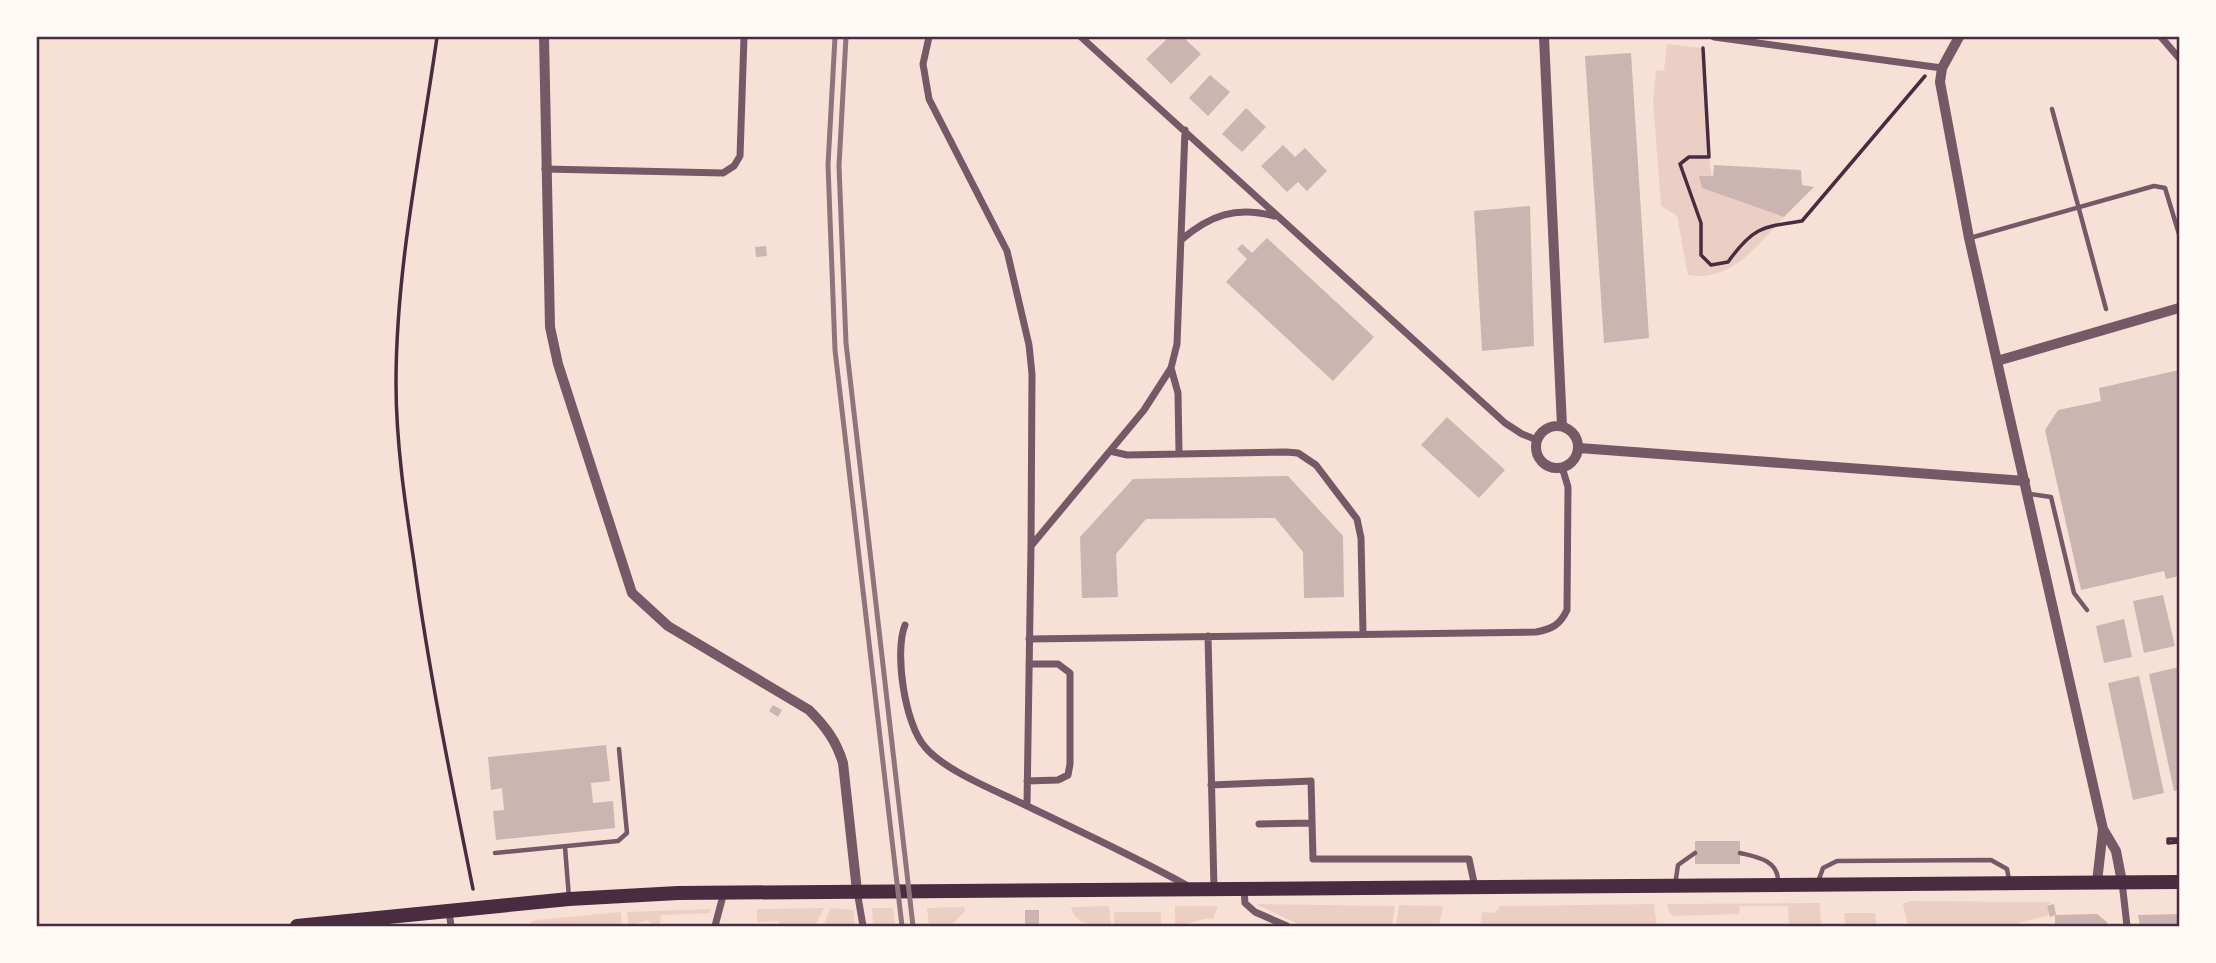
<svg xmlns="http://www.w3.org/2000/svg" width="2216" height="963" font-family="'Alegreya Sans',sans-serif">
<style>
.green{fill:#ebcfc5}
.building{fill:#ccb4b1}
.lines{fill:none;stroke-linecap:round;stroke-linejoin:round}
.path{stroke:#4a2c40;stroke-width:3.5}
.service{stroke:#755966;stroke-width:4.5}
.minor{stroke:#755966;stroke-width:7}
.tertiary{stroke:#755966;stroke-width:10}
.primary{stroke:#4a2c40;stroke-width:14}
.rail{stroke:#8f747c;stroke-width:5}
.neatline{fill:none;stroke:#4a2c40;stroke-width:2.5}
</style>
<rect width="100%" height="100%" fill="#f7e1d7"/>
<path class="green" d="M1667,44L1703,48L1709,157L1714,192L1784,217C1757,246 1732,282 1688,275L1677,216L1661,206L1653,100L1656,70L1664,71Z
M1910,901L2050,902H2051L2047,906L2049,915L2007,926H1908L1903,904Z
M1820,903L1821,926H1789L1788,906H1740L1739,914L1674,916L1669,912L1667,904Z
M1256,904L1395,906L1392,926H1302Z
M1654,904L1657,926H1480L1482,912L1495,913L1500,906Z
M1399,905L1443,906L1439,926H1396Z
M1109,906L1111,926C1094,926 1075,925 1071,907Z
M1175,906H1218L1213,919C1198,917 1189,926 1175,926Z
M964,907L965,911L951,926H929L927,908Z
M824,908L815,926H779V921L757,922V909Z
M831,908L853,910L855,926H823Z
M872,908H893L895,926H873Z
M711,909L710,913L661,915L660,926H689H654L647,920L629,926L627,912Z
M621,912L622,926H524L536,920Z
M1114,912H1161V926H1114Z
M1844,913H1875L1877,926H1845Z"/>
<path class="building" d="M1169,37H1183L1201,54L1171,84L1146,59Z
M1631,53L1649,338L1604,343L1585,56Z
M1210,75L1230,92L1208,116L1189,98Z
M1246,108L1266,127L1242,152L1222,134Z
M1283,145L1295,157L1305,148L1327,171L1307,191L1298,182L1287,192L1261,166Z
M1714,165L1801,170L1802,185L1814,187L1784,217L1702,188L1699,176H1713Z
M1530,206L1534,346L1482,351L1474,211Z
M1267,238L1374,337L1333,381L1226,282L1247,259L1237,249L1242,244L1252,253Z
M766,246L767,256L756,257L755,247Z
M2179,370V576L2166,579L2164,571L2081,590L2045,430L2058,410L2101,401L2099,388Z
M1447,417L1505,470L1479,498L1421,445Z
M1288,476L1343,536L1344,597L1304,598L1303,552L1275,518L1146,519L1116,554L1118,597L1082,598L1080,537L1133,479Z
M2163,595L2175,646L2144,653L2133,601Z
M2124,619L2132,657L2104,663L2096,626Z
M2179,667V790L2174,791L2149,674Z
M2139,676L2164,793L2133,800L2108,683Z
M773,705L782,710L778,717L769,711Z
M606,745L610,781L591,783L593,803L613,801L615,828L496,840L493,811L504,810L502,788L491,790L488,757Z
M1695,841H1740V864H1695Z
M2054,904L2056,915L2097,914L2107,922V926H2055V915L2050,917L2047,906Z
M1025,910H1039V926H1025Z
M2179,914V926H2140L2138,915Z"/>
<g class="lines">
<path class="path" d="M437,37C421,151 396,267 396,383C396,443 405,503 414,562C429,672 451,780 473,889
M1703,48L1709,157H1689L1680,164L1701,223V255L1711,265L1728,262C1753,227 1762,227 1802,221L1925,76
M2179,839H2168V843L2179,842"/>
<path class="service" d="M2052,109L2106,309
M1970,238L2154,186L2165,188L2179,234
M2030,494L2051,497L2074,593L2087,610
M565,847L569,898
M495,853L618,841L627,833L619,749
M1740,853C1757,857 1778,860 1778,881
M1818,882L1823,868L1837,861L1991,860L2007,869L2009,880
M1675,885L1678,865L1695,853"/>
<path class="minor" d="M929,37L923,64L929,99L1007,251L1029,345L1032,374L1031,546L1027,805
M1081,37L1505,423L1522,434L1537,440
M1714,37L1942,68
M2161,37L2179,58
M545,169L723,173L734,166L740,156L744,37
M1181,240C1210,215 1236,206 1274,216
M1110,451L1127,455L1286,452L1298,453L1316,465L1357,519L1361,538L1363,633
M1179,453L1178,393L1171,368L1177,344L1185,130
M1031,546L1144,410L1171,368
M905,625C894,652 905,725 925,747C944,770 994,790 1021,803C1077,830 1134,856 1188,886
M1208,636L1214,889
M1029,639L1536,632C1552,629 1560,625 1567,610L1568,487L1562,467
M1027,781L1058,780L1068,775L1070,764V673L1058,664H1029
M1211,785L1311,781L1313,859H1469L1475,887
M1259,824L1312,823
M2122,882L2127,926
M1244,889L1245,903L1255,912L1287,926
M857,891L863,926
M449,911L451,926
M715,926L724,892"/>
<path class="tertiary" d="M544,37L550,327L558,364L632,593L668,626L809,710C825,726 836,740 843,763L857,891
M1544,37L1562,426
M1959,37L1942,68L1940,82L1969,238L2103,829L2116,851L2122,882
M1997,361L2179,308
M1536 447a21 21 0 1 1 42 0a21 21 0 1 1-42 0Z
M1579,448L2025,481
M2097,882L2103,829"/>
<path class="primary" d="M297,926L569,899L678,893L2179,882"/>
<path class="rail" d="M835,37L828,165L835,350L902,926
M846,37L839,166L846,343L913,926"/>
</g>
<rect width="2216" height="963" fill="none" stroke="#fffaf5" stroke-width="77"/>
<rect x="38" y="38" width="2140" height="887" class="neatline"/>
</svg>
